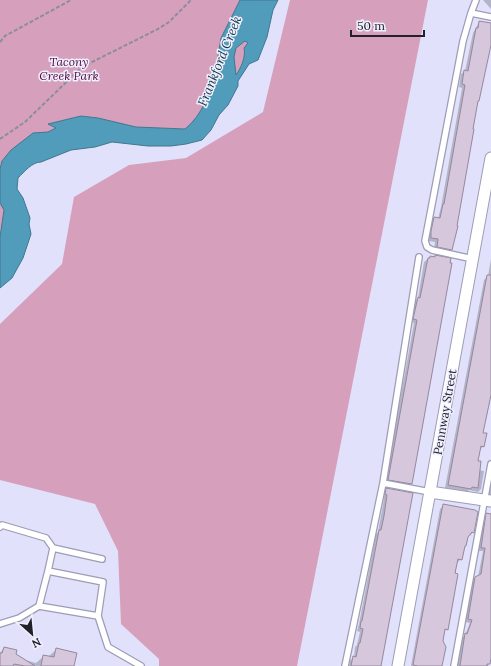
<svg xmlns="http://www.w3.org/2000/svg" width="491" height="666" font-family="Lora,serif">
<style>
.green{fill:#d6a0bd}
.water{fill:#509cba;stroke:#42778f;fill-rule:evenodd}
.shadow{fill:#0003}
.building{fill:#d6c7dd;stroke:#96889d}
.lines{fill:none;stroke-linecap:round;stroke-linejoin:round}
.lane-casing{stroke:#9d9db5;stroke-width:8}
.street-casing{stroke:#9d9db5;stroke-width:13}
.path{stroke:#8c8c9f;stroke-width:2;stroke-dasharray:4 2;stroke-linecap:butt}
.lane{stroke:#fff;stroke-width:5.5}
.street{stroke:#fff;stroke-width:11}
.labels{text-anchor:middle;stroke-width:3;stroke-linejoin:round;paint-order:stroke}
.park-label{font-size:12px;font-style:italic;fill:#550a3d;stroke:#eff0ff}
.street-label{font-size:12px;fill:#21212a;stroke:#eff0ff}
.water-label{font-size:13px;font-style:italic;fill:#153946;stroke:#eff0ff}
</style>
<rect width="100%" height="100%" fill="#e1e1fb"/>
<path class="green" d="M0,0H272L261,41L197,136H88L2,177L16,259L0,274Z
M290,0H428L297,666H159V659L121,624L118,551L95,504L0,480V324L62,264L74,197L129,165L186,158L263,112Z"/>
<path class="water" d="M240,0H278L273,10L267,37L258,60L249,64L238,81V86L228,105L219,115L211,130L202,140L186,144L171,146H148L112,142L95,147L71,150L41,162C32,162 24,172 18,178L17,189L23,198L30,218L29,224L31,234L23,258L12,278L0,288V237L4,210L0,203V169L2,161L11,150L33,133L48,132L56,128L48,124L81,116L98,118L136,127L185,129C202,116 210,91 219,72L216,68L221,38ZM245,41L248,43L244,48C246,57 241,68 236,75L234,57L236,48Z"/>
<path class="shadow" d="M483,0H491V9Z
M479,22L491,24V39L479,101L477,102L451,250L448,253L434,250L435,242L428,241V235L431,221L434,218L438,219L441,207L462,88L459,87L461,74L465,71L473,33Z
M435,256L411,484L408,487L385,483L414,323L411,322L414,302L418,298L424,262L430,257L434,258Z
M491,259V386L482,433L483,446L480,450L477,461L478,470L484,471L481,489L478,492L469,490L467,492L445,488L484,280L488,276Z
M491,478V496L487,495Z
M387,489L412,494L380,666H349L350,661L354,657L355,647L357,645L360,632L357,631L359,624L376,534L378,532L383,505L384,498H382L383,492Z
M443,506L473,532L470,536L468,535L463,548L461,559L457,563L447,629L443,632L441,666H411L440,509Z
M487,514L491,515V652L488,666H457L462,638L465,635L470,623L465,622L471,582L478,577L483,551H478L481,538H480L483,518Z
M4,648L25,660L36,663L44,656H49L57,649L73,666H0V653Z"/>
<path class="building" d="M479,21L491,23V45L479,101H478L473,129H474L457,226H458L452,250L437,247L438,239L431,238V231L434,217L440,218L443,204H444L465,85L462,84L464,70L468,71L476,28H478Z
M435,255L451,258L450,263H452L412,484L388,480L417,320L413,319L418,297L420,298L428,258H430V256L435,257Z
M487,275H491V395L483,433H487L484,447L481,446L478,461H481L478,488L472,487L471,489L448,485Z
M386,488L413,493L381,666H351L353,656L356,657L359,643H360L363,629L360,628L361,621H362L379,530H381L384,516L387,495L385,494Z
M443,504L475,510L478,512L474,533L472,532L468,537L466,546H465L462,560L458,559L455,573L458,574L448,630L445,629L443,641L446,647L442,666H418L413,665Z
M486,513L491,514V658L490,664H487V666H460L465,633L467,634L472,620L468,619L475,577L481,574L485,548H481Z
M4,647L17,650L16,654L35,666H25L14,664L13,666H0V653H2Z
M56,648L77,653L74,666H41L43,655L54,657Z"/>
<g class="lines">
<g class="lane-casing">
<path id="lane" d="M471,13L491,17
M473,259L432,250L427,247L425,241L463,41L471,13L476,0
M383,483L430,492
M0,527L2,525L46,538L53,548
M48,571L53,548L102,559
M98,616L39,606L48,571L103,582L98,616L108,647L141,666
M0,624L19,618L39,606
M345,666L383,483L419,257
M454,666L491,464"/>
</g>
<g class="street-casing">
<path id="street" d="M430,492L491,501
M398,666L491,158"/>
</g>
<path class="path" d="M0,42L5,36L71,0
M0,139L25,122L82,67L158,29L169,22L191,0"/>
<use href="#lane" class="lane"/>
<use href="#street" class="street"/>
</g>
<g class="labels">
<g class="park-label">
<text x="69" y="66">Tacony<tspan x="69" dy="14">Creek Park</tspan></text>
</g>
<g class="street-label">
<text transform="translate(445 412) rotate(-80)" y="4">Pennway Street</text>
</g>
<g class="water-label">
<text transform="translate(219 61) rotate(-68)" y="5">Frankford Creek</text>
</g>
</g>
<g transform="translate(32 634) rotate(153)" stroke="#eff0ff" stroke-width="3" paint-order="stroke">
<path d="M0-3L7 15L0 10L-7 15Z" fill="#21212a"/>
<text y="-6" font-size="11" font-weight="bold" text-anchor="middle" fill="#21212a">N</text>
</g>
<path d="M351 30v6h73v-6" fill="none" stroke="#21212a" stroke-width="2"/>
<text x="357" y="30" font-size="12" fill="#21212a" stroke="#eff0ff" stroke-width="3" paint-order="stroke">50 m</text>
</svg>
